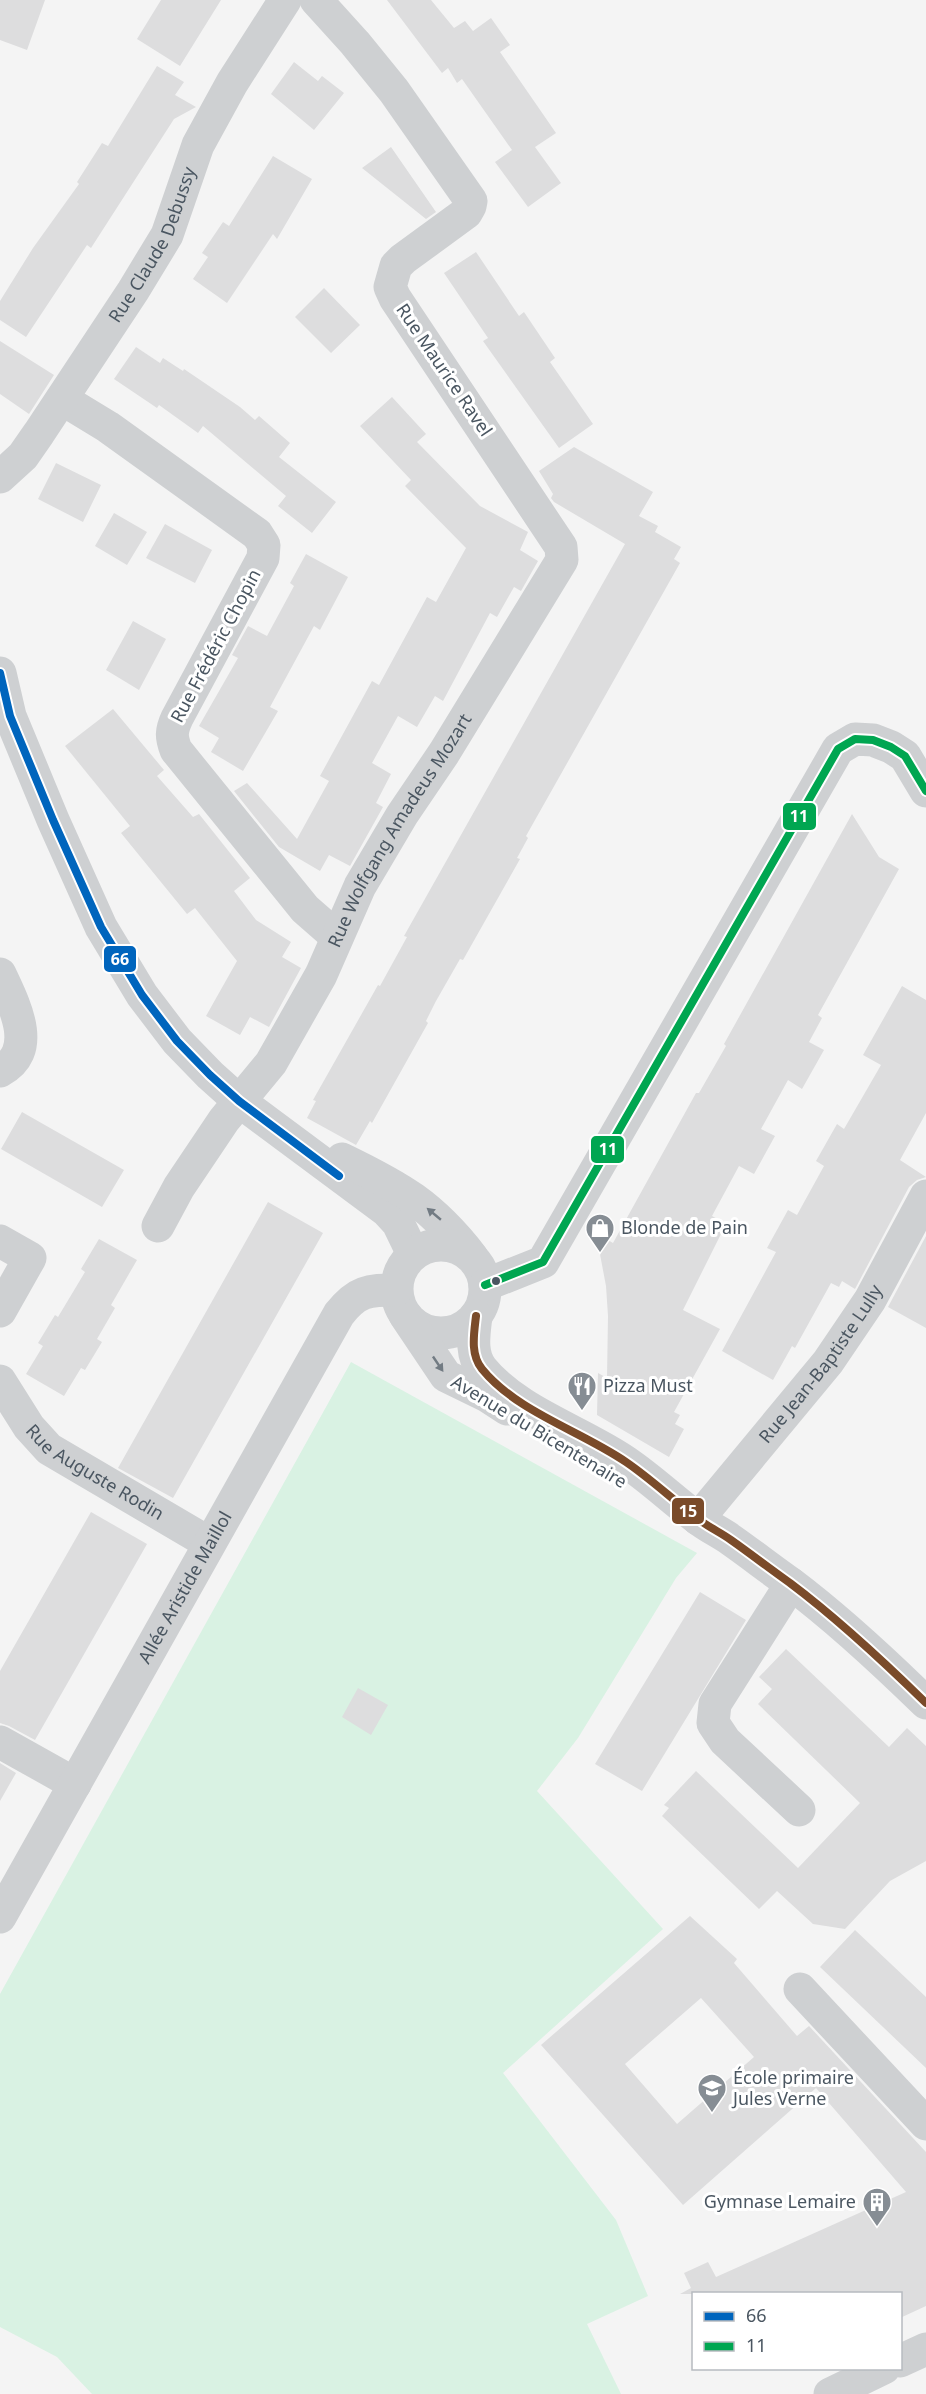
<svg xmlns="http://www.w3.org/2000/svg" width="926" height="2394" font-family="'Noto Sans',sans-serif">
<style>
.green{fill:#d9f2e3}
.building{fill:#ddddde;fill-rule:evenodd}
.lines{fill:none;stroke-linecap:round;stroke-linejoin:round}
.minor{stroke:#ced0d2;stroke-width:33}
.bus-1-casing{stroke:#fff;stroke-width:12}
.bus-2-casing{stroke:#fff;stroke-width:12}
.bus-3-casing{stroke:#fff;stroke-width:12}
.bus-1{stroke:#0065bd;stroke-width:8}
.bus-2{stroke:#00a651;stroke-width:8}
.bus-3{stroke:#7a4b2a;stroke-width:8}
.oneway{fill:#727b83}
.bus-dot{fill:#4a5661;stroke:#fff;stroke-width:2}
.labels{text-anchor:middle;stroke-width:6;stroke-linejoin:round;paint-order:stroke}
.street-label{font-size:18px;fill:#4a5661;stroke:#fff}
.poi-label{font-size:18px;fill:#4a5661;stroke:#fff;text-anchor:start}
.line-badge{stroke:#fff;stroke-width:2}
.badge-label{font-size:16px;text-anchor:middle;font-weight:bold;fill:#fff}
</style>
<rect width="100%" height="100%" fill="#f4f4f4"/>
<path class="green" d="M351,1362L697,1553L676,1578L578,1738L537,1791L663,1929L503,2073L616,2220L648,2296L587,2324L621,2394H92L57,2357L0,2327V1994Z"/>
<path class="building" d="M0,0H45L27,50L0,40Z
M161,0H221L180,66L137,39Z
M387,0H431L454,28L465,21L473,31L491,18L510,45L500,52L556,133L535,147L561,183L528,207L495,162L512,150L462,79L457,83L448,68L442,73Z
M294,62L318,81L322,76L344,93L314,130L271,94Z
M157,66L184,82L175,95L196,107L174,119L91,248L87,245L26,337L0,320V301L33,248L79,184L77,182L102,143L108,146Z
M391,147L436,212L426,219L362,168Z
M273,156L312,179L277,239L273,234L227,303L193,279L208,257L202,253L223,222L229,226Z
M476,252L519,316L524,312L555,358L550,362L593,424L559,448L483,341L488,338L444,273Z
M324,288L360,325L331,353L295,317Z
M0,341L54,375L29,414L0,394Z
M136,347L160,363L163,358L183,371L184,369L240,407L255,420L259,416L290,443L279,457L336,502L312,533L278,506L286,496L203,426L198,433L159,405L157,408L114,379Z
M392,397L426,434L417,442L480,506L528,532L520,550L538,561L521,591L514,587L497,617L490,613L443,701L435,696L417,727L398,716L372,763L391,774L376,803L383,807L350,866L329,855L320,871L279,847L234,791L247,783L297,839L329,781L320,776L372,681L379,685L427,597L436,602L466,548L405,486L411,480L360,426Z
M574,447L653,492L639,516L658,526L655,532L681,547L674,559L680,563L526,836L528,838L517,858L520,859L463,960L460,959L436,1001L426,1021L428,1023L372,1123L370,1121L356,1145L307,1118L316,1101L313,1100L378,985L380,986L407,937L404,936L625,544L554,502L551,498L553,494L539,471Z
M56,463L101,485L83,522L38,499Z
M114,513L147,532L127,565L95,546Z
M165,524L212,550L195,583L146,558Z
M306,554L348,577L320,630L314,626L270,707L278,711L243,771L211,752L219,738L199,726L238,658L232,655L248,626L267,636L294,586L290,583Z
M133,621L166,639L139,690L106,670Z
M113,709L164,770L157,776L193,817L199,814L250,878L234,891L256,920L291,942L282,957L301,968L269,1027L250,1017L240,1035L206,1016L237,961L195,908L187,914L121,833L130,826L65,746Z
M852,814L879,857L899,869L818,1015L822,1018L809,1042L824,1050L802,1089L788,1080L761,1129L775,1136L754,1174L739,1166L712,1216L726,1224L683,1310L720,1329L674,1412L680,1415L675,1424L684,1429L669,1457L597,1415L598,1373L607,1378L608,1316L606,1286L596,1233L613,1243L696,1093H699L726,1046L724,1044Z
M902,986L926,1000V1113L900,1160L926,1177L917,1180L909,1187L855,1289L842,1281L839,1287L831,1283L795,1348L792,1346L773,1380L722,1351L776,1252L767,1248L788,1210L797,1215L824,1166L816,1161L837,1124L844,1129L881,1065L863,1055Z
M22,1112L124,1170L102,1207L1,1149Z
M268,1202L323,1233L173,1498L118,1468Z
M926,1236V1328L888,1307Z
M99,1239L137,1260L111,1305L115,1308L97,1339L102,1342L85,1370L81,1368L64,1396L26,1374L43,1346L38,1343L55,1315L58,1317L85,1272L81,1269Z
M91,1512L147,1544L35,1740L9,1726L0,1723V1671Z
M700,1592L746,1620L642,1791L595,1764Z
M786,1649L889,1747L907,1728L926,1746V1861L890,1881L845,1929L813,1924L777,1891L759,1909L662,1816L669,1808L664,1805L696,1771L798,1868L860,1803L758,1704L772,1689L759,1677Z
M358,1688L388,1705L371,1735L342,1717Z
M0,1763L16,1773L0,1801Z
M690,1916L737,1959L734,1963L797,2036L809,2026L926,2152V2306L900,2318V2294H680L691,2288L684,2273L708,2262L716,2277L906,2192L816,2088L683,2205L541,2045ZM701,1998L754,2057L677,2124L625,2064Z
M855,1930L926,1997V2068L820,1967Z"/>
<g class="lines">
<g class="minor">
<path d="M62,399L108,427L257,534L264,545L263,558L177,718C171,731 171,737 176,750L305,909L337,937"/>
<path id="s1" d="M0,477L23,456L39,433L133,291L167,235L198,145L232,83L285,0"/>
<path d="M0,673L10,716L53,820L101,927L142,995L177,1041L210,1075L239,1101L387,1211L398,1223L413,1254"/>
<path d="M0,974C14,1004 39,1051 0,1071"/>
<path d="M342,1159C400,1187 432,1205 472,1257"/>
<path id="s2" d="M158,1226L179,1187L224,1120L271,1063L321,975L360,886L402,815L444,753L562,560L561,547L395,298L390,287L396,266L403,259L466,213L470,206L471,201L394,91L355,43L316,0"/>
<path d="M0,1241L30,1258L0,1311"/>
<circle cx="441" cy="1289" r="44"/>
<path d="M485,1285L543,1262L838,749L855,739L873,740L891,747L905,756L926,791"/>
<path d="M405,1315L446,1376L487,1396L507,1409"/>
<path d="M476,1316C474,1334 470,1354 482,1369C517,1412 581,1431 626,1462C651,1479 673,1500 697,1518C708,1527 720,1532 731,1540C751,1554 770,1569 790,1583C838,1619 883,1661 926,1703"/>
<path id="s3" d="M0,1381L29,1427L49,1449L209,1543"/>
<path id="s4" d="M698,1519L828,1362L870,1300L926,1196"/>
<path d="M791,1584L715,1704L713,1723L725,1741L799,1810"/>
<path d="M0,1742L75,1784"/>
<path id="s5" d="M0,1917L339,1314C357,1291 368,1290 396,1290"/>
<path d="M800,1989L926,2124"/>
<path d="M900,2361L926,2349"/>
<path d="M830,2394L884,2368"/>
</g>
<g class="bus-1-casing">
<path id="bus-1" d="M0,673L10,716L53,820L101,927L142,995L177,1041L210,1075L239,1101L339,1176"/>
</g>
<g class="bus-2-casing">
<path id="bus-2" d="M485,1285L543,1262L838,749L855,739L873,740L891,747L905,756L926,791"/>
</g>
<g class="bus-3-casing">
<path id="bus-3" d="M476,1316C474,1334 470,1354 482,1369C517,1412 581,1431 626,1462C651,1479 673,1500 697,1518C708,1527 720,1532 731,1540C751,1554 770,1569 790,1583C838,1619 883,1661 926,1703"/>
</g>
<use href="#bus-1" class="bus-1"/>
<use href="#bus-2" class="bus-2"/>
<use href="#bus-3" class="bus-3"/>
</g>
<defs><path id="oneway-solid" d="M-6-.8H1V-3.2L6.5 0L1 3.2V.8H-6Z" transform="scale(1.5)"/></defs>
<g class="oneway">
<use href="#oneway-solid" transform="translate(434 1214) rotate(-140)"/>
<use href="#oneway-solid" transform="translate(438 1364) rotate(56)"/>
</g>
<defs>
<g id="shop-pin" transform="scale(1.5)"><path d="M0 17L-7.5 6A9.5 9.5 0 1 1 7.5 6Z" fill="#868d94" stroke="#fff"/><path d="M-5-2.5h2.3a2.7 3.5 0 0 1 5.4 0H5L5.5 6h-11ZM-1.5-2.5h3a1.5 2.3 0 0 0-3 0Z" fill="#fff"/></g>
<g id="restaurant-pin" transform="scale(1.5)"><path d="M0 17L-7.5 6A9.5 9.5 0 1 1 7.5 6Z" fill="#868d94" stroke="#fff"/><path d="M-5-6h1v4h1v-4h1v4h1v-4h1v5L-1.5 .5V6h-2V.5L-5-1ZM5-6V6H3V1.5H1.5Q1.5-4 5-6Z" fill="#fff"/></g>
<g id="school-pin" transform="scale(1.5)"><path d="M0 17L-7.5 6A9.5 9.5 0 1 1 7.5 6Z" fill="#868d94" stroke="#fff"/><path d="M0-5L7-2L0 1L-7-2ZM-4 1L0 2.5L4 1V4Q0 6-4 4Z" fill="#fff"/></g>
<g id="building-pin" transform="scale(1.5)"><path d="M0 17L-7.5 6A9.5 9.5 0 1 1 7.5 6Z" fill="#868d94" stroke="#fff"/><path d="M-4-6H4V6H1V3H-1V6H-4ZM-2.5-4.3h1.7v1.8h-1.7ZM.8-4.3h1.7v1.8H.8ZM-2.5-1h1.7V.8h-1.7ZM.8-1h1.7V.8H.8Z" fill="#fff"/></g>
</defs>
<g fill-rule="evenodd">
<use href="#shop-pin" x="600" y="1228"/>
<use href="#restaurant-pin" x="582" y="1386"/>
<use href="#school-pin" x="712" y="2088"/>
<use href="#building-pin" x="877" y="2202"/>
</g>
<circle class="bus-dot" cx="496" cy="1281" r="5"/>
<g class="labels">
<g class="street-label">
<text dy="6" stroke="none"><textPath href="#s1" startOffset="280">Rue Claude Debussy</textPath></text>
<text transform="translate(444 370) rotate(56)" y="6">Rue Maurice Ravel</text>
<text transform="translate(216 646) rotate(-62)" y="6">Rue Frédéric Chopin</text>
<text dy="6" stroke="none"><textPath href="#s2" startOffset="465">Rue Wolfgang Amadeus Mozart</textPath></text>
<text dy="6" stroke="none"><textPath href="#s4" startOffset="198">Rue Jean-Baptiste Lully</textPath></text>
<text transform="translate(539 1432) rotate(31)" y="6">Avenue du Bicentenaire</text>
<text dy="6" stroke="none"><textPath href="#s3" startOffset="135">Rue Auguste Rodin</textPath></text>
<text dy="6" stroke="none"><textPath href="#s5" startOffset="378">Allée Aristide Maillol</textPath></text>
</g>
<g class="poi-label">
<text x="621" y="1234">Blonde de Pain</text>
<text x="603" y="1392">Pizza Must</text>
<text x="733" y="2084">École primaire<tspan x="733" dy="21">Jules Verne</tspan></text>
<text x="856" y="2208" text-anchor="end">Gymnase Lemaire</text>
</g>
</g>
<g class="line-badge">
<rect x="782" y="802" width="35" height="29" rx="6" fill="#00a651"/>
<rect x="103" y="945" width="34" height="28" rx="6" fill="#0065bd"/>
<rect x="590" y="1135" width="35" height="29" rx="6" fill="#00a651"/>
<rect x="671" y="1497" width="34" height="28" rx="6" fill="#7a4b2a"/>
</g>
<g class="badge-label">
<text x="799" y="822">11</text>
<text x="120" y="965">66</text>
<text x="608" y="1155">11</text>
<text x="688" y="1517">15</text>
</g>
<rect x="692" y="2292" width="210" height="78" fill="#ffffff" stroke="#b7bbc0" stroke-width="1.5"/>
<rect x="704" y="2312" width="30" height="9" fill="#0065bd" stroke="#b7bbc0" stroke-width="1.5"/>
<text x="746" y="2322" font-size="18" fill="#4a5661">66</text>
<rect x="704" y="2342" width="30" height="9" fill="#00a651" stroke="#b7bbc0" stroke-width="1.5"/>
<text x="746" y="2352" font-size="18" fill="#4a5661">11</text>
</svg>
